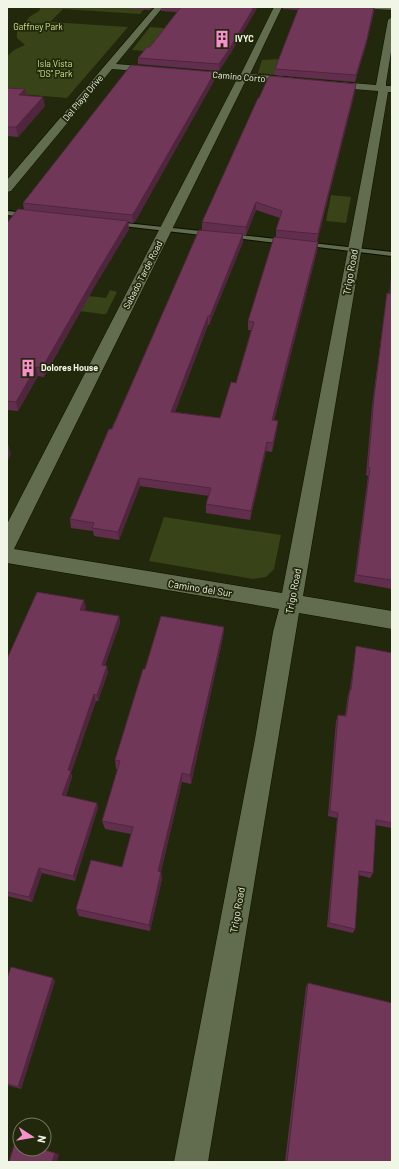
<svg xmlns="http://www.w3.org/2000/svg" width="399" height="1169" font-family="Barlow,sans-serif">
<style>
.green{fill:#384317}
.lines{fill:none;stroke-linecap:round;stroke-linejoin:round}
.lane-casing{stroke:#0a1000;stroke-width:2}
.street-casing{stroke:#0a1000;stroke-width:1}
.lane{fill:#626c4e;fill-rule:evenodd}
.street{fill:#626c4e;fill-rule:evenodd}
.wall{fill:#612f4d;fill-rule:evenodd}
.shaded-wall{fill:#4f263e}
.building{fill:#713759;stroke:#4f263e}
.labels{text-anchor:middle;stroke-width:3.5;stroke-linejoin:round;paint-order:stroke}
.far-park-label{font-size:9px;fill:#cde78a;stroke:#21280c}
.far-poi-label{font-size:9px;font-weight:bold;fill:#f0f6e5;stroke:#21280c;text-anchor:start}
.far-street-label{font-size:9px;fill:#f0f6e5;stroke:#21280c}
.street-label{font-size:10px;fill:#f0f6e5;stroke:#21280c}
</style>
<rect width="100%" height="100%" fill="#21280c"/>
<path class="green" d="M41,7H146L140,14L63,9L50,22L128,27L67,98L7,93V56L14,50L25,45L17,38C15,26 25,26 29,17L39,11Z
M150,27L204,31L189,55L132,50Z
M279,59L286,76L258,73L262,60Z
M331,195L351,197L346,223L326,221Z
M29,289L106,298L110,290L117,292L106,314H102L20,303Z
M164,517L281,535L274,569L266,577L253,579L149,561Z"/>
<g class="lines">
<g class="lane-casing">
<path id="lane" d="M7,211L27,213L30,215L27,217L7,215Z
M116,222L210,232L213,234L210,236L114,225L113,224Z
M230,234L285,240L288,242L285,244L228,237L227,236Z
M303,242L392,252V256L301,245L300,244Z"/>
</g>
<g class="street-casing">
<path id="street" d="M155,7H163L116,64L241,74L274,7H282L250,74L296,78L301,81L296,84L246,80L245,82L14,549L282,593L378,93V91L327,87L322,84L327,81L376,85L388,20L392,17V46L386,83V86H392V92H388L303,596L392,611V629L299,613L208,1162H174L255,739L273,632L279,609L7,563V524L237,79L112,69L11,191L7,192V180Z
M369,7H392V10L373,9Z"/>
</g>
<use href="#lane" class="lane"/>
<use href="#street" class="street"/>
</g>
<path class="wall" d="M121,7H154L150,10L121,8Z
M161,7H273L272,8H257L230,54L219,71L138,64V58L150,47L177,12L161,11Z
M283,7H375L366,45L355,82L274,75L275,69L298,10L283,9Z
M215,79L136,220L133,223L128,222L129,229L96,284L44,377L38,376L18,411L8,410L7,411V223L24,210L23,203Z
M7,88L25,89L26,96L45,106L18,137L7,136Z
M355,92L317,242H318L317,251L274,420L277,429L272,452L266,451L250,520L206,513V504L209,496L140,486L119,540L94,536L93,531L71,528L70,519L202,230V222ZM256,210L280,218L276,230V237L248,321V330H251L236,383L220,418L175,412L208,325H209L243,242V235H246Z
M392,272V589L354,582L368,476L366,475L372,406L386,301L387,293L389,294Z
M86,607L84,610L119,616L120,623L105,665L108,672L98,701H96L71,773L72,777L66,796L97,803L98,808L75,881L42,873L32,902L7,896V659Z
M224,627L223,637L191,784L182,782L161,872L162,879L150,931L79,916L76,909L122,867L131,834L105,829L102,821L118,769H116L115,760L145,669Z
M356,646L392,653V828L375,825L373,873L370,878L359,875L355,929L353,933L327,927L337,818L328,816L336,721L338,715L345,716L348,695L350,689L355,653Z
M7,978L55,981L21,1089L7,1085Z
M308,983L392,1162H285L306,987Z"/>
<path class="shaded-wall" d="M150,7H154L150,10Z
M254,7H257V8L230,54L219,71V64Z
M375,7L366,45L355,82L356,75Z
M215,72V79L136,220L133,223L132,215Z
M356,84L355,92L317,242L318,234Z
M25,89L27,98L19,95Z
M43,97L45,106L18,137L16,127Z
M256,202V210L246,235V227Z
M128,221L129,229L96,284L44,377L42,368L95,276Z
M243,234V242L209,325L210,316Z
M318,242L317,251L272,429V420Z
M208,316V325L172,420L171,412Z
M36,367L38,376L18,411L16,402Z
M278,421L277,429L272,452L273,443Z
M267,442L266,451L250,520L251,511Z
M8,444L11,454L7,462V446Z
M139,478L140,486L119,540L118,532Z
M84,600L86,607L82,617L80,610Z
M119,616L120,623L103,671L102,665Z
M224,627L223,637L191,784L190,775Z
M107,666L108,672L98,701L97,695Z
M94,694L96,701L71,773L72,777L64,801L62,795L68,770Z
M182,773V782L159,879L158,871Z
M97,803L98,808L75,881L73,876Z
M39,868L42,873L32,902L29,897Z
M161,872L162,879L150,931L149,925Z
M53,978L55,981L21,1089L18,1087Z
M55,1153L59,1154L57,1162H52Z"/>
<path class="building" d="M181,7H254L230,48L219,64L138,58L147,47H150Z
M299,7H374L367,39L356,75L275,69Z
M131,65L215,72L135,211L132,215L23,203Z
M271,76L356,84L318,234L276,230L282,211L256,202L246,227L202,222L258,98H259L268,78Z
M7,88L25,89L19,95L43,97L16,127H7Z
M18,209L128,221L95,276L42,368L36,367L16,402L7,401V223Z
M199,230L243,234L210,316H208L171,412L220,418L231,382L236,383L254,322L248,321L274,237L318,242L272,420L278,421L273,443L267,442L251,511L206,504L211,488L139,478L118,532L92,528L94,523L70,519L109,429H112Z
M392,272V580L356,575L370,468L368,467L374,397L387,293L390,294Z
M37,592L84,600L80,610L119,616L102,665L107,666L97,695L94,694L68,770L71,771L62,795L97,803L73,876L39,868L29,897L7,892V659Z
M161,616L224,627L190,775L182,773L158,871L161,872L149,925L76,909L91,860L122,867L133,827L102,821L120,761L115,760L143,669H145Z
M356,646L392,653V823L376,820L373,873L359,871L355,929L329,923L338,813L330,811L338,715L346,716L350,689L351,690Z
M11,967L53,978L18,1087L7,1084V978Z
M308,983L392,1003V1162H287Z
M15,1142L20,1143V1149H41L55,1153L52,1162H9Z"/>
<defs>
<g id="building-bare" transform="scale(1.38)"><path d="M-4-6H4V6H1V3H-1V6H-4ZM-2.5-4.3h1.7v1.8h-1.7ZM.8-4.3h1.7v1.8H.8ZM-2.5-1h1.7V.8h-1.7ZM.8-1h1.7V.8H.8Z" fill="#f890cb" stroke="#21280c" stroke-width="2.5" paint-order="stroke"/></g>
</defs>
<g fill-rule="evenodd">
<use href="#building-bare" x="222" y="39"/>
<use href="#building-bare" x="28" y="368"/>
</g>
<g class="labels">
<g class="far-park-label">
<text x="38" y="30">Gaffney Park</text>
<text x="55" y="67">Isla Vista<tspan x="55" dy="10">"DS" Park</tspan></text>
</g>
<g class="far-poi-label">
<text x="235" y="42">IVYC</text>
<text x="41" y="371">Dolores House</text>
</g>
<g class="far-street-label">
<text transform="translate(239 77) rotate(5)" y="3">Camino Corto</text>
<text transform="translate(83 98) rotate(-50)" y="3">Del Playa Drive</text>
<text transform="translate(143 275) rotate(-63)" y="3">Sabado Tarde Road</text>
</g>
<g class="street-label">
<text transform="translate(350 272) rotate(-80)" y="4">Trigo Road</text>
<text transform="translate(200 588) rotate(9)" y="4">Camino del Sur</text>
<text transform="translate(293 591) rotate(-79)" y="4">Trigo Road</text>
<text transform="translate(237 910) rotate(-80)" y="4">Trigo Road</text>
</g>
</g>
<rect width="399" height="1169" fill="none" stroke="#f0f6e5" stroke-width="16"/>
<g transform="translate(32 1137) rotate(102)"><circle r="19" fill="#21280c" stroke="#747a63"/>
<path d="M0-3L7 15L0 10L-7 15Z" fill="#f890cb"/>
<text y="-6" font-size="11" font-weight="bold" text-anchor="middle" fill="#f0f6e5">N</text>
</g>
</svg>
